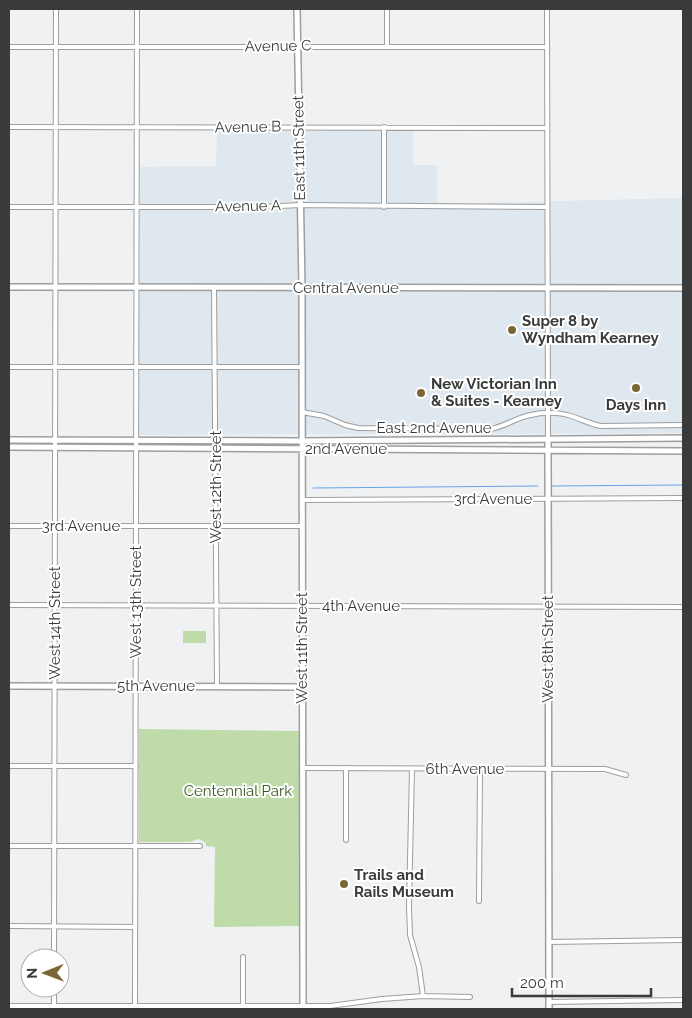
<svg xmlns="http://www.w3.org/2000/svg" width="692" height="1018" font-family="Raleway,sans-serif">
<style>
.built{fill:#dfe8ee}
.green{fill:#bedba9}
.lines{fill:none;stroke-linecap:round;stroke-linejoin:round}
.stream{stroke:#66a4e8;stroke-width:1}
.street-casing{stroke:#9d9ea0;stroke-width:6}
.secondary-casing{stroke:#9d9ea0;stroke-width:8}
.street{stroke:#fff;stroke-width:4}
.secondary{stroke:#fff;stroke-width:5}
.poi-dot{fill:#7b6635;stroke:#fff;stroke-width:2}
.labels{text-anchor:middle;stroke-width:4;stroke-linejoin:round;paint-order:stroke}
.street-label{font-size:15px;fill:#393a3a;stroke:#fff}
.poi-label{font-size:15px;font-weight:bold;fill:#393a3a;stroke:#fff;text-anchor:start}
.park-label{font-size:15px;fill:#39571f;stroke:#fff}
</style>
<rect width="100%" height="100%" fill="#f0f1f2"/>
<path class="built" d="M217,129L413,130V165H437V204L683,198V433L139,435L140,167L216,166Z"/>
<path class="green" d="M183,631H206V643H183Z
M139,729L299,731V926L214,927L215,847L206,846V843L199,839L190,842H139Z"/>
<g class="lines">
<path class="stream" d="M552,486L683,485
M313,488L538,486"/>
<g class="street-casing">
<path id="street" d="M547,9L548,440
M387,46V9
M9,47H547
M9,127L547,128
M9,207H261L300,205L547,207
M384,207V127
M214,287L217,686
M9,367H302
M302,412L324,416L345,425L358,428L490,429C505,427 517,417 531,415C543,412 559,412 571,416C581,419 590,424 601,426L683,425
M302,500L683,498
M9,526H302
M9,605L683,607
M9,766H136
M302,768L605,769L626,775
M412,769L409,906L410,935L419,967L423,996
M346,840V768
M9,846H200
M479,901L480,769
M9,926L135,927
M549,942L683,940
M243,957V1007
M54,958L56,9
M549,1002L683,1000
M9,1006H330L382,999L423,996L470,997
M135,1007L137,9
M54,1008V988"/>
</g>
<g class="secondary-casing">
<path id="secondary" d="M297,9L302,288L303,1009
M9,287L683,288
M9,440L302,441L683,438
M548,440L549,1009
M9,447L683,451
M9,686L302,687"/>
</g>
<use href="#street" class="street"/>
<use href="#secondary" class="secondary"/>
</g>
<g class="poi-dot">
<circle cx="512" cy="330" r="5"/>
<circle cx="636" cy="388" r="5"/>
<circle cx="421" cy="393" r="5"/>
<circle cx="344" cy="884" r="5"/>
</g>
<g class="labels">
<g class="street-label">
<text transform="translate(278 46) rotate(-1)" y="5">Avenue C</text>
<text transform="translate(248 127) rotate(-1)" y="5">Avenue B</text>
<text transform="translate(299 148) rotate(-91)" y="5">East 11th Street</text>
<text transform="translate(248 206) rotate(-1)" y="5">Avenue A</text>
<text x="346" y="293">Central Avenue</text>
<text x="434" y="433">East 2nd Avenue</text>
<text x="346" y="454">2nd Avenue</text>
<text transform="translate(216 487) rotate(-90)" y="5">West 12th Street</text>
<text x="493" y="504">3rd Avenue</text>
<text x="81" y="531">3rd Avenue</text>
<text transform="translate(136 602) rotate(-90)" y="5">West 13th Street</text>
<text x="361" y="611">4th Avenue</text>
<text transform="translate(55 623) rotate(-90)" y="5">West 14th Street</text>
<text transform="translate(302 648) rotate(-90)" y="5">West 11th Street</text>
<text transform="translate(548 649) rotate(-90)" y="5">West 8th Street</text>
<text x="156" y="691">5th Avenue</text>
<text x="465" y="774">6th Avenue</text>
</g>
<g class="poi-label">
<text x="522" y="326">Super 8 by<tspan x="522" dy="17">Wyndham Kearney</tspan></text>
<text x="431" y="389">New Victorian Inn<tspan x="431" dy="17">&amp; Suites - Kearney</tspan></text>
<text x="636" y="410" text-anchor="middle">Days Inn</text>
<text x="354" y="880">Trails and<tspan x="354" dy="17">Rails Museum</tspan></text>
</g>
<g class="park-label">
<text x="238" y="796">Centennial Park</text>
</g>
</g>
<rect width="692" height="1018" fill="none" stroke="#393a3a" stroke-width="20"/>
<g transform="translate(45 973) rotate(269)"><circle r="24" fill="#ffffff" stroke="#b0b0b0"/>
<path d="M0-4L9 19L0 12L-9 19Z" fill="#7b6635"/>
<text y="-8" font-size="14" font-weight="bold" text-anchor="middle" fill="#393a3a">N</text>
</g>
<path d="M512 988v8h139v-8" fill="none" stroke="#393a3a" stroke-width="2.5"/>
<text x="520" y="988" font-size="15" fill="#393a3a" stroke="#ffffff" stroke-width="4" paint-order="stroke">200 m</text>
</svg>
